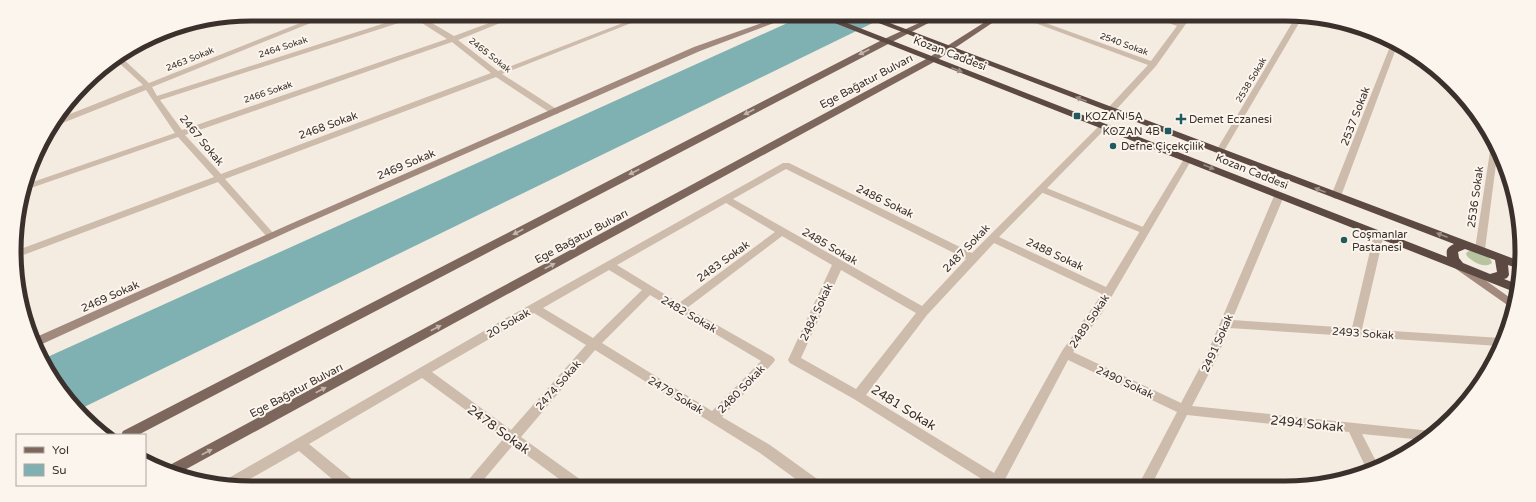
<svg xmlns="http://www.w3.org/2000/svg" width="1536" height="502" font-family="'Varela Round',sans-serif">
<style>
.green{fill:#b8c4a0}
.water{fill:#7fb0b2}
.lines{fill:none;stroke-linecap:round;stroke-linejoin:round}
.lane{fill:#cdbbac;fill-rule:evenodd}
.street{fill:#cdbbac;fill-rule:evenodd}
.secondary{fill:#a18a7d;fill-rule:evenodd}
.primary{fill:#7d675c;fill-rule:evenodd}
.highway{fill:#5c4a42;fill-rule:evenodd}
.oneway{fill:#c2b5ac}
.oneway2{fill:#9c8e87}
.poi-dot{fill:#1f5a5e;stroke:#fbf5ee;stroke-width:1.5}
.labels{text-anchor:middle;stroke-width:4;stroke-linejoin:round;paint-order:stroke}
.far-street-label{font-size:9px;fill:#3b302b;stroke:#fbf5ee}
.street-label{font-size:11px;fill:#3b302b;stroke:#fbf5ee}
.poi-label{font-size:11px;fill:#3b302b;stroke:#fbf5ee;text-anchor:start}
.near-street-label{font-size:13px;fill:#3b302b;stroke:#fbf5ee}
.rim{fill:none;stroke:#3b302b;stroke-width:5}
</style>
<rect width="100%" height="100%" fill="#f4ebe1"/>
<path class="green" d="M1469,251C1477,251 1490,254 1492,263C1484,269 1473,262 1467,256L1466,253Z"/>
<path class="water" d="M803,16L885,17L80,409L54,383L43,359Z"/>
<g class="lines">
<path class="lane" d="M1038,187H1044L1148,229L1149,231L1148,233H1142L1038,191L1037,189Z"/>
<path class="street" d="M323,14H333L152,87L157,96L410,15H420V16L454,36L511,15H520L458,40L498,71L641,16H649L502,74L558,110V114H552L496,77L225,179L274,234L276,236L274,238H268L218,182L18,257V250L214,177L178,137L25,190L27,184L175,133L146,90L60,124H55L60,118L143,85L116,60L121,57L149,83ZM414,18L447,39L182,130L160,100ZM452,42L491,73L221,174L185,135Z
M1019,17H1029L1151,61L1177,26L1155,18H1165L1180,23L1184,18H1190L1156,66L1114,112H1108V108L1148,65Z
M1295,18H1302L1224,151L1220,154L1217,153L1216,151Z
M209,22L208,24L136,51H131C154,36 182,28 209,22Z
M1391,44L1397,46L1341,196L1336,199L1333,198L1331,196Z
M1100,125H1103L1107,127L999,237L1106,287L1184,159L1188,156L1192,159L1102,313L1073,352L1181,403L1206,356L1274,196L1279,193L1284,196L1232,320L1352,328L1374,234L1379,231L1384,234L1362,329L1501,338L1499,346L1229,328L1218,356L1192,406L1431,431L1436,433L1424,440L1362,434L1379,467L1367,470L1349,432L1187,415L1151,486H1138L1177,412L1068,360L1002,485H987L988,483L854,399L790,363L788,360L832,265L782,236L687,308L773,357L775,360L773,363L722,417L770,445L820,481L822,485H804L760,453L595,350L521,437L581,480L582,484H566L513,445L480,484H465L504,438L422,378L309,444L353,480L354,484H338L299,451L243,483H225L227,479L503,320L783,163H789L972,253ZM786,169L966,259L922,306L733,199ZM726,203L775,232L679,303L617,265ZM994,243L1102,294L1062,351L994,473L866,395L927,315ZM609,270L642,290L593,338L543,308ZM841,270L916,313L856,389L801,358ZM650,295L761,361L712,411L602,343ZM534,313L586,345L511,430L432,372Z
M1491,145H1493L1497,156L1485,249L1480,252L1475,249Z"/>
<path class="secondary" d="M782,16H792L700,51L294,229L40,345L37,346L34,338L288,225L694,47Z
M1460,264L1464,265L1516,302L1513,309L1456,269L1455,267L1456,265Z"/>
<path class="primary" d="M932,17H940L138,435H121L123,431L882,40Z
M993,17H1001L934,62L179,473L167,468L168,466L928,58Z"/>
<path class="highway" d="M817,16H829L1447,257C1446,249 1447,248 1454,244L863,17H874L1517,260V268L1508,265L1509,275L1507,278L1504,279L1517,284V293ZM1465,249L1495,260L1497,272L1490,274L1463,263L1459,258L1458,252Z"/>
</g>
<defs><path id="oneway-solid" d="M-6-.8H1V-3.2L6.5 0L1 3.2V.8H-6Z"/></defs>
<g class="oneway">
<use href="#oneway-solid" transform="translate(864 52) rotate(153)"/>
<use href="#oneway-solid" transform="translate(749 112) rotate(153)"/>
<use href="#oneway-solid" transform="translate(634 172) rotate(153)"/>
<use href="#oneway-solid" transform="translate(518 232) rotate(153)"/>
<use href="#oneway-solid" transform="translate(550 266) rotate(-28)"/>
<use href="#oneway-solid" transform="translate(436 328) rotate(-28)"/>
<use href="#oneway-solid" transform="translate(321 390) rotate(-28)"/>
<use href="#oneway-solid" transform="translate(207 452) rotate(-28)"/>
</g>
<g class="oneway2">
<use href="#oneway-solid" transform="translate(957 70) rotate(21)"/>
<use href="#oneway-solid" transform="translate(1081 99) rotate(-159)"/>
<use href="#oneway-solid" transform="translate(1209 167) rotate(22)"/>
<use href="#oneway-solid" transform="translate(1320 190) rotate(-159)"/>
<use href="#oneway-solid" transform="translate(1442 235) rotate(-159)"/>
</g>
<g class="poi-dot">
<rect x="1073" y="112" width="8" height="8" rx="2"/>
<path d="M1179 113h4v4h4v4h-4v4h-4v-4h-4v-4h4z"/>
<rect x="1164" y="127" width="8" height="8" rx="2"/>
<circle cx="1113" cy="146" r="4"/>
<circle cx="1344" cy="240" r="4"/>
</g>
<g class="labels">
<g class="far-street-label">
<text transform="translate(1124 44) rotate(20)" y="3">2540 Sokak</text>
<text transform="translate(283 47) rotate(-18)" y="3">2464 Sokak</text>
<text transform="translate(490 55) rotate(38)" y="3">2465 Sokak</text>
<text transform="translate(190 59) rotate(-22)" y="3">2463 Sokak</text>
<text transform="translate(1251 80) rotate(-59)" y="3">2538 Sokak</text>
<text transform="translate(268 92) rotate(-19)" y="3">2466 Sokak</text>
</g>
<g class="street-label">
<text transform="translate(950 53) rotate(21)" y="4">Kozan Caddesi</text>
<text transform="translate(866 81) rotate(-28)" y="4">Ege Bağatur Bulvarı</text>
<text transform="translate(1355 116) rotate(-69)" y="4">2537 Sokak</text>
<text transform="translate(328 125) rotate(-20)" y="4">2468 Sokak</text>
<text transform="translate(202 140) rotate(50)" y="4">2467 Sokak</text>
<text transform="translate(406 164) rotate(-23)" y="4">2469 Sokak</text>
<text transform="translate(1252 171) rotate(22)" y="4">Kozan Caddesi</text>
<text transform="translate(1475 197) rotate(-82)" y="4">2536 Sokak</text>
<text transform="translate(885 201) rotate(26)" y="4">2486 Sokak</text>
<text transform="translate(581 236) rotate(-28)" y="4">Ege Bağatur Bulvarı</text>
<text transform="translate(830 246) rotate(30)" y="4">2485 Sokak</text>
<text transform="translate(966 248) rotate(-46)" y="4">2487 Sokak</text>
<text transform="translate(1055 254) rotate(25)" y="4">2488 Sokak</text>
<text transform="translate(723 261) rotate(-36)" y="4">2483 Sokak</text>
<text transform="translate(110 296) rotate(-24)" y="4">2469 Sokak</text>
<text transform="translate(816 312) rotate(-65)" y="4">2484 Sokak</text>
<text transform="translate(689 314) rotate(30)" y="4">2482 Sokak</text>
<text transform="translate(1089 321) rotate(-56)" y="4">2489 Sokak</text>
<text transform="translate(508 323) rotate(-30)" y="4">20 Sokak</text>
<text transform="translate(1363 333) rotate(4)" y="4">2493 Sokak</text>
<text transform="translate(1217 343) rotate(-66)" y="4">2491 Sokak</text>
<text transform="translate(1125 382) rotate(25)" y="4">2490 Sokak</text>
<text transform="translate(558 385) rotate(-49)" y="4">2474 Sokak</text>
<text transform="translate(741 389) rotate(-46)" y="4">2480 Sokak</text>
<text transform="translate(296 390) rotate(-28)" y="4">Ege Bağatur Bulvarı</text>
<text transform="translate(676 395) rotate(31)" y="4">2479 Sokak</text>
</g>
<g class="poi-label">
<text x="1085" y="120">KOZAN 5A</text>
<text x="1189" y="123">Demet Eczanesi</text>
<text x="1160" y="135" text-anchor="end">KOZAN 4B</text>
<text x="1121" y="150">Defne Çiçekçilik</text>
<text x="1352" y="238">Coşmanlar<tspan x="1352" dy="13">Pastanesi</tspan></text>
</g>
<g class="near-street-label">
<text transform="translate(904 407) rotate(32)" y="5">2481 Sokak</text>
<text transform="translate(1307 423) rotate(6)" y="5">2494 Sokak</text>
<text transform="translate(499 429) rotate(36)" y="5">2478 Sokak</text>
</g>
</g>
<path d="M0 0H1536V502H0ZM251 21H1285A230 230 0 0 1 1515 251V251A230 230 0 0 1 1285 481H251A230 230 0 0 1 21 251V251A230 230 0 0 1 251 21Z" fill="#fbf5ee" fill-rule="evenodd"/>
<path class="rim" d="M251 21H1285A230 230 0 0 1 1515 251V251A230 230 0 0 1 1285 481H251A230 230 0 0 1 21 251V251A230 230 0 0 1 251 21Z"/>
<rect x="16" y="434" width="130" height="52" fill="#fbf5ee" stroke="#aea6a0"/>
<rect x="24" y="447" width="20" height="6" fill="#7d675c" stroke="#aea6a0"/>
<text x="52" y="454" font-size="12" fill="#3b302b">Yol</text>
<rect x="24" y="464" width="20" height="12" fill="#7fb0b2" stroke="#aea6a0"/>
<text x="52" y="474" font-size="12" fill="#3b302b">Su</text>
</svg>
